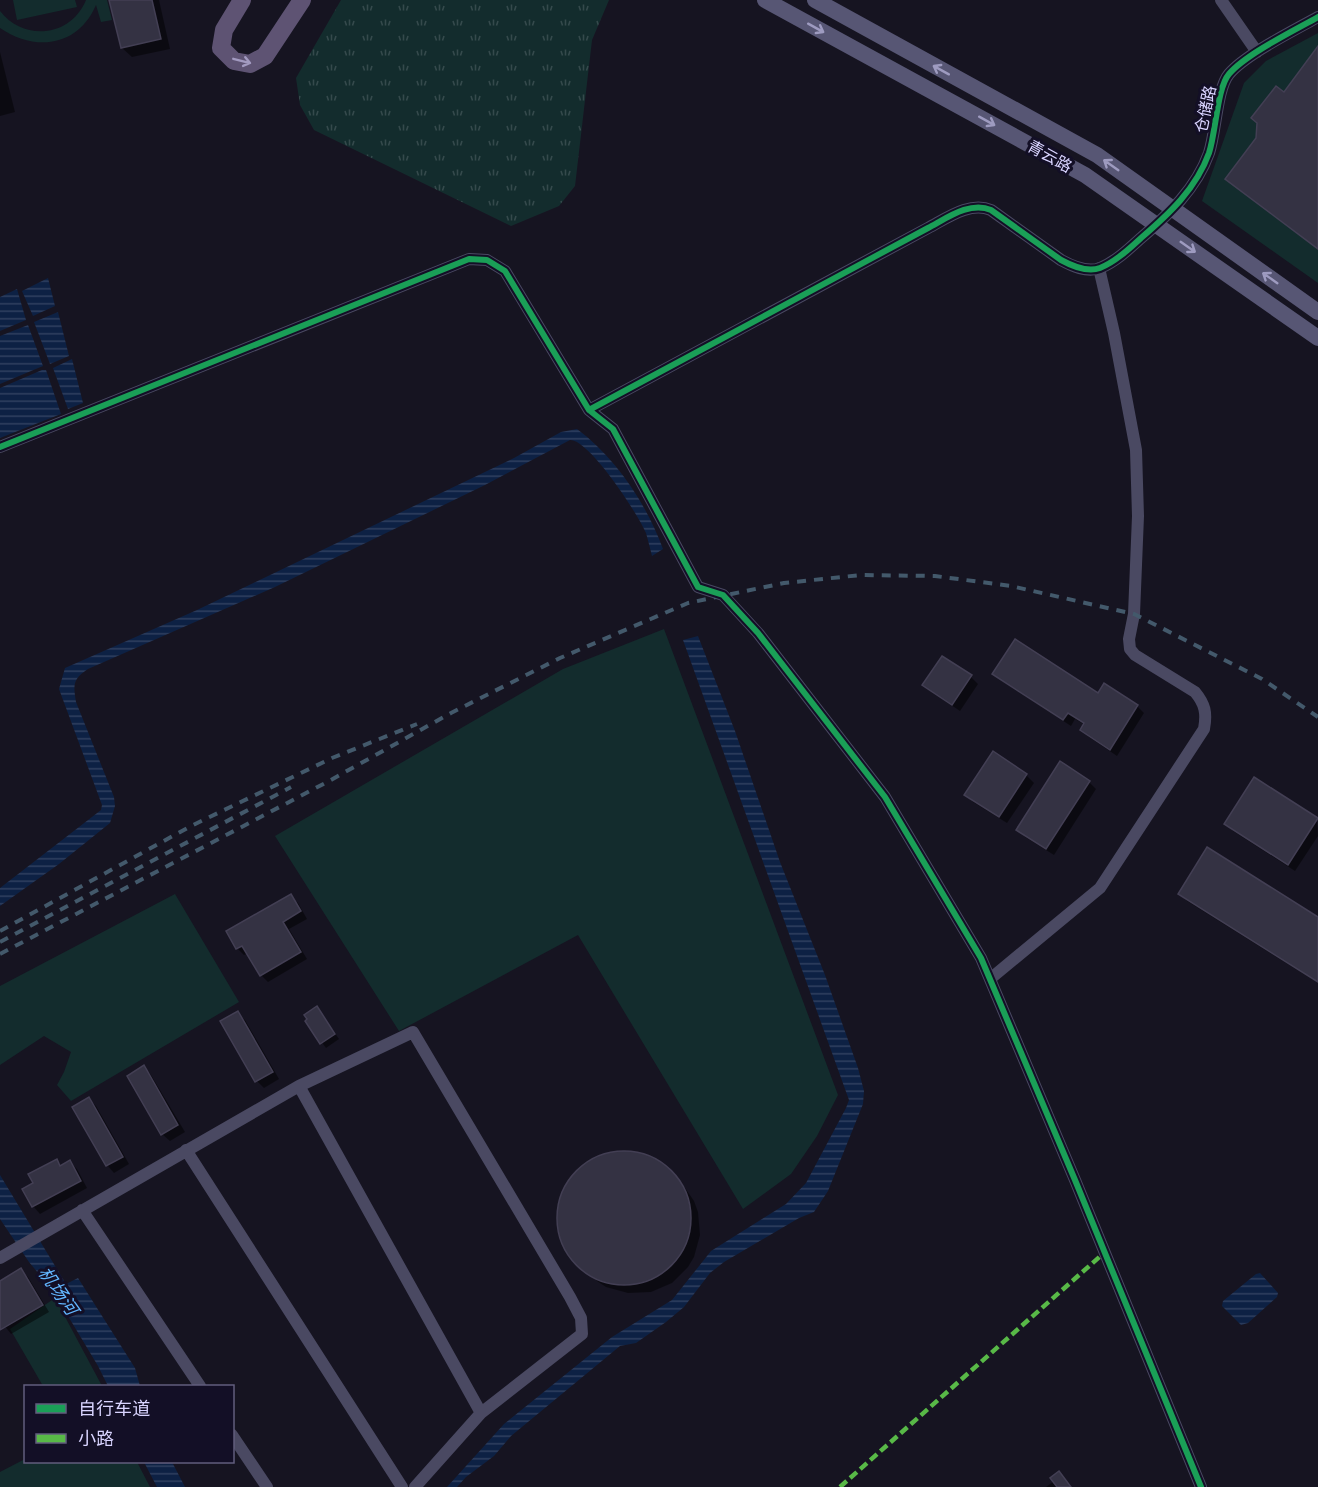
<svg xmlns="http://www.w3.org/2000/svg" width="1318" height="1487" font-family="Rubik,'Noto Sans SC',sans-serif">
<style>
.green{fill:#132c2d}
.park{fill:url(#park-tufts)}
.water{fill:url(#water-rules)}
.shadow{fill:#0007}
.building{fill:#343243;stroke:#433f54;stroke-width:1.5}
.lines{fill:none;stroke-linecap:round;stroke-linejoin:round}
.street{stroke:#4a4962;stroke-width:12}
.secondary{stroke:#575674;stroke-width:16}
.primary{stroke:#5e5373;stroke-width:18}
.rail{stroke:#43596b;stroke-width:4;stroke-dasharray:9 8;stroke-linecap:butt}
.quiet{stroke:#58b947;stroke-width:4.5;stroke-dasharray:9 4.5;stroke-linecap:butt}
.cycleway-casing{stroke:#130f26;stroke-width:10}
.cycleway{stroke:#1a9f57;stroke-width:6}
.oneway{stroke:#9e9bc0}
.oneway2{stroke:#a29ac0}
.labels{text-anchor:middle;stroke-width:6;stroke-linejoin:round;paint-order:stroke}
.street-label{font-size:16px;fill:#d9d4ff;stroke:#130f26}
.water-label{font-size:18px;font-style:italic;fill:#62b6ff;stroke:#130f26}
</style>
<defs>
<pattern id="park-tufts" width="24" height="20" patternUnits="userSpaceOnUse" patternTransform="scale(1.5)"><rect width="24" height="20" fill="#132c2d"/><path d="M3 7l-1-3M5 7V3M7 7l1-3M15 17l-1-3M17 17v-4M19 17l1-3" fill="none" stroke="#354a4c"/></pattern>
<pattern id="water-rules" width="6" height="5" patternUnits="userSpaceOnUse" patternTransform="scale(1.5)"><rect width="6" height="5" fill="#0d2144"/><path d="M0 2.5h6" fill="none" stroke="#304060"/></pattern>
</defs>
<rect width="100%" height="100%" fill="#161421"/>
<path class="green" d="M13,0H75L77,7L17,20Z
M86,0H107L112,20L101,22L96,5C78,47 35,52 0,28V11C24,42 71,37 86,0Z
M1318,33V283L1202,201L1244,83L1266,61Z
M664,629L838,1095L817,1136L791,1174L743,1209L578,935L399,1031L275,836L563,669Z
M175,894L239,1002L71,1101L57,1085L64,1072L71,1052L44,1036L0,1065V986Z
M55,1298L102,1386H43L10,1329Z
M25,1459L26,1462H137L150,1487H0V1472Z"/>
<path class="park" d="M341,0H609L592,40L575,186L559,206L511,226L314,130L300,105L296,78Z"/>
<path class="water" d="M48,278L55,306L33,316L22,291Z
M17,289L26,320L0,331V297Z
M58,312L69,356L50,364L34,322Z
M28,325L43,366L0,384V336Z
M72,359L83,403L68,409L53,368Z
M42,370H46L61,414L0,438V388Z
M577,429C616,458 646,503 663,549L652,556C650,548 648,540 646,533C638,514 589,439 570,440L485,485L275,587L88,669C73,679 73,684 76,702L114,797L115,806L110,823L59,864L0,906V888L101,810L102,805L59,689L65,668L197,610L514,458L561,432Z
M698,636L735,731L780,862L825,975L858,1068L864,1091L863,1104L828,1191L814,1212L799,1218L724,1262L710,1273L684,1307L666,1322L636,1343L620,1346L511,1436L494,1456L466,1477L457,1487H447L504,1424L612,1337L672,1300L711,1251L786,1204L806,1183L846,1108L849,1100L683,640Z
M0,1175L66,1284L78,1278L135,1368L140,1386H108L98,1366L53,1291L29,1262L0,1219Z
M1260,1273L1278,1293L1277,1297L1248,1323L1241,1325L1222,1306L1223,1301L1256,1274Z
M144,1462H172L185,1487H157Z"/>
<path class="shadow" d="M111,0H159L170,49L132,57L122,48Z
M0,52L15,112L0,116Z
M994,674L1137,706L1144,713L1117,756L1089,737L1082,730L1085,725L1075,719L1071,726L1002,681Z
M971,677L978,684L960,711L932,692L924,685Z
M993,753L1026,775L1034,783L1007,823L973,802L966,794Z
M1089,782L1096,789L1054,855L1025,837L1018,829Z
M1317,819L1318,836L1295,871L1233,831L1226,824Z
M1180,893L1318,919V983L1187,901Z
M290,896L298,903L307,919L289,929L307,959L268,982L261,975L248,953L244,955L237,948Z
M237,1013L245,1020L279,1079L264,1088L257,1081Z
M321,1013L339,1039L326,1048L307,1022Z
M144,1067L151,1075L185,1132L170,1141L162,1134Z
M89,1099L96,1106L129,1164L114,1173L107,1165Z
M628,1153L651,1158L670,1171L681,1182L694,1201L698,1212L700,1235L694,1257L688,1267L672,1283L651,1292L628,1293L606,1287L597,1281L570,1255L561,1234L559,1212L565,1191L570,1182L585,1166L605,1155Z
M56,1161L62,1166L70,1162L77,1169L87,1188L40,1214L33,1206L35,1183Z
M21,1270L28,1277L49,1312L11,1334L0,1320V1283Z
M1066,1480L1071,1487H1046L1054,1481Z"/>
<path class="building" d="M109,0H152L161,39L121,48Z
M1318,46V249L1225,179L1256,138L1257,123L1251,118L1276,86L1284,92Z
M1015,639L1098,693L1104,683L1138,705L1110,750L1080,730L1084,723L1068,713L1063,720L992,674Z
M942,656L972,675L952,705L922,685Z
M993,751L1027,774L999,817L964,795Z
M1060,761L1090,781L1046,849L1016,830Z
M1254,777L1318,818L1288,865L1224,824Z
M1207,847L1318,917V982L1178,894Z
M291,894L301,911L283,922L301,952L260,976L242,946L236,949L226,931Z
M317,1006L335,1034L320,1044L305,1021L307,1019L304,1015Z
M238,1011L273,1072L255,1082L220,1021Z
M144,1065L178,1125L161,1135L127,1076Z
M89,1097L123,1157L106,1166L72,1107Z
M557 1218a67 67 0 1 1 134 0a67 67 0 1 1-134 0Z
M57,1159L60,1166L70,1160L81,1181L32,1207L22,1189L33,1183L28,1174Z
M21,1268L43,1305L0,1330V1281Z
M1059,1471L1071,1487H1057L1050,1478Z"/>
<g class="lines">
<path class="street" d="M1221,0L1257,52
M589,410L613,429L698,587L723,595L758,633L885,797L981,958L1075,1180L1201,1487
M0,447L469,259L487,260L505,271L589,410L928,228C947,218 970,201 991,210L1061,260C1072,266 1087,273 1100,268C1115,262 1129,249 1141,238C1169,214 1196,189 1209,153C1216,132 1217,88 1229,74C1246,54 1295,30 1318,17
M990,979L1100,888L1204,729C1207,713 1205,704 1195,692L1135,655L1130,649L1129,639L1134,614L1138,516L1136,450L1114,333L1099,268
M299,1086L481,1413L415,1487
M186,1150L402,1487
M82,1210L200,1386
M0,1258L299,1086L413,1032L570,1297L581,1318L582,1334L481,1413
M232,1435L267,1487"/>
<path class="secondary" d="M765,0L1085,175L1318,338
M815,0L1097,155L1318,312"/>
<path class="primary" d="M242,0L224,30L221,48L234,61L250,64L265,56L302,0"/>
<path class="rail" d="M0,931L191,826L332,758L417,724
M0,942L291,787
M0,954L329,781L451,713L560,658L688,603L784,583L861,575L935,576L1011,586L1134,614L1262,679L1318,717"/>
<path class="quiet" d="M840,1487L1105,1252"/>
<g class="cycleway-casing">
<path id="cycleway" d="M589,410L613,429L698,587L723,595L758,633L885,797L981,958L1075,1180L1201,1487
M0,447L469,259L487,260L505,271L589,410L928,228C947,218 970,201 991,210L1061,260C1072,266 1087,273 1100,268C1115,262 1129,249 1141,238C1169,214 1196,189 1209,153C1216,132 1217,88 1229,74C1246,54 1295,30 1318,17"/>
</g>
<use href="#cycleway" class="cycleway"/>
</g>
<defs><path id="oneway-shaft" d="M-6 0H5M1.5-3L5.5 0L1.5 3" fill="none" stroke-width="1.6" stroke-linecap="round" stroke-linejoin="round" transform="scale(1.5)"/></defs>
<g class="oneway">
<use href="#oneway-shaft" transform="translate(816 28) rotate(29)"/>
<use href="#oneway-shaft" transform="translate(941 70) rotate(-151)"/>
<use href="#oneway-shaft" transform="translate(987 121) rotate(29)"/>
<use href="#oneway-shaft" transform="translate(1111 165) rotate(-145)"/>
<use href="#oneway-shaft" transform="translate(1188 247) rotate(35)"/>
<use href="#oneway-shaft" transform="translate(1270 278) rotate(-145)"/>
</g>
<use class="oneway2" href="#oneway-shaft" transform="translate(242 61) rotate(14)"/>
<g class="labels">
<g class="street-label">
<text transform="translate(1205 109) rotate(-78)" y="6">仓储路</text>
<text transform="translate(1050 156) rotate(29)" y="6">青云路</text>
</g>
<g class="water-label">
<text transform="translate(58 1291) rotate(55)" y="6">机场河</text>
</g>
</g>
<rect x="24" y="1385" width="210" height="78" fill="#130f26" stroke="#625e7d" stroke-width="1.5"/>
<rect x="36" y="1404" width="30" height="9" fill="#1a9f57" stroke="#625e7d" stroke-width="1.5"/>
<text x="78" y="1415" font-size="18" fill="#d9d4ff">自行车道</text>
<rect x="36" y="1434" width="30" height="9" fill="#58b947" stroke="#625e7d" stroke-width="1.5"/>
<text x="78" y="1445" font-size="18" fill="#d9d4ff">小路</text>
</svg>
